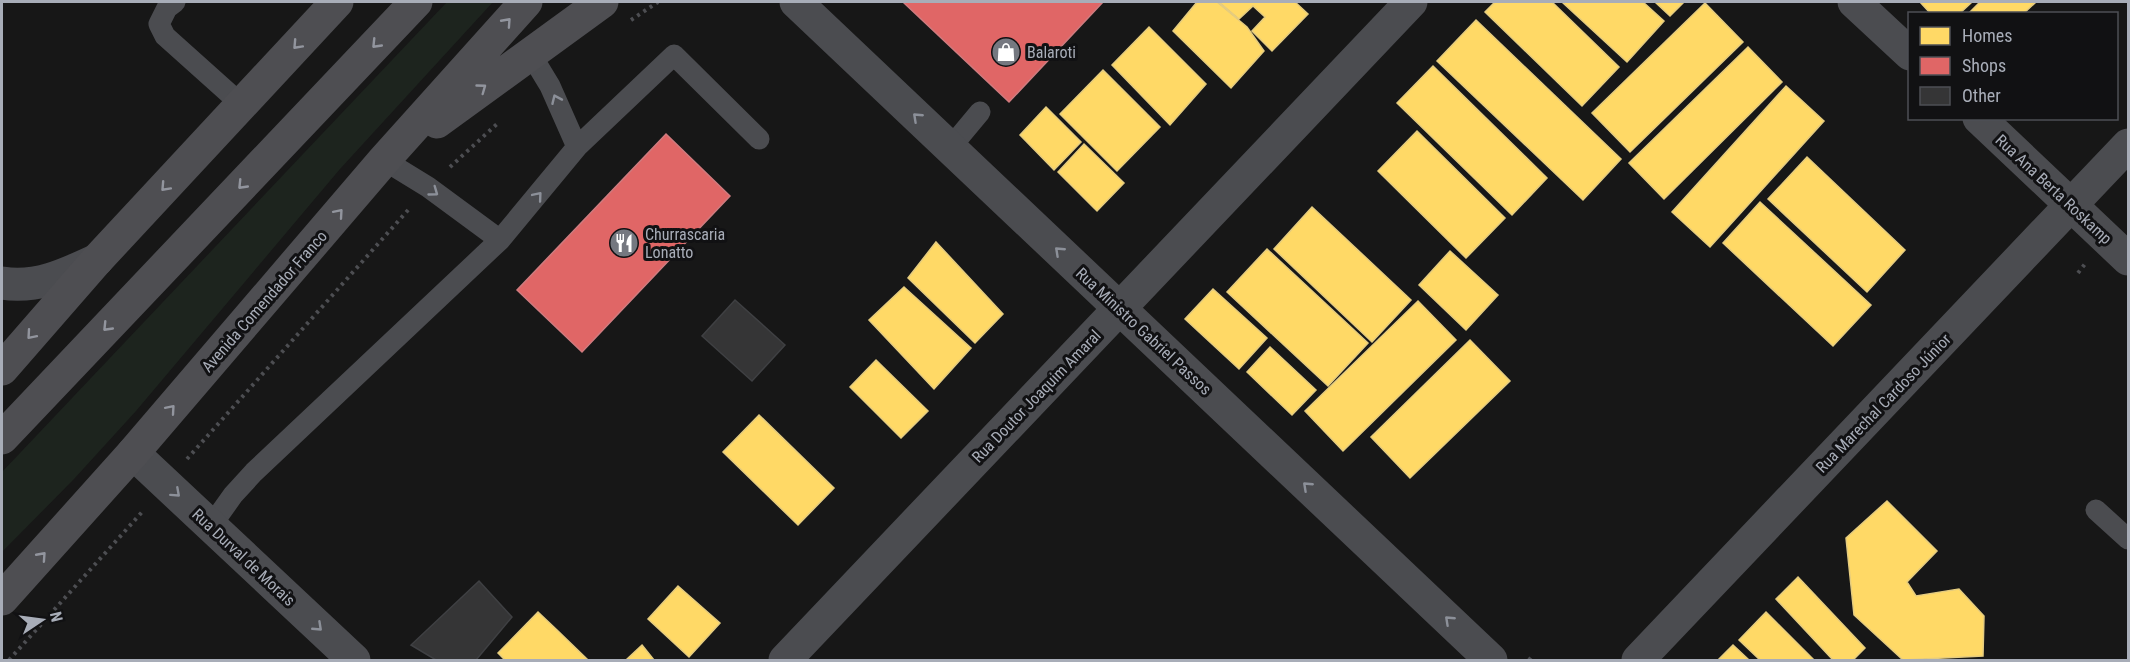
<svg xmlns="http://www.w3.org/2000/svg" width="2130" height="662" font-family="'Roboto Condensed',sans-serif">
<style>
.green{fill:#1d241e}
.homes{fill:#ffd966;stroke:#e5cc7f;stroke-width:1.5}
.shops{fill:#e06666;stroke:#cf7b7f;stroke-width:1.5}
.building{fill:#353536;stroke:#3f4043;stroke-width:1.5}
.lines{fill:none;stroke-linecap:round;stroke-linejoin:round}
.path{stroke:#4d4e52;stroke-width:4;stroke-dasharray:3 4.5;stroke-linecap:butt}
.service{stroke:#4b4c50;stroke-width:21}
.minor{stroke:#4b4c50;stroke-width:33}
.trunk{stroke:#4e4e52;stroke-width:33}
.oneway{stroke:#92959e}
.oneway2{stroke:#8c9099}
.labels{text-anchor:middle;stroke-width:6;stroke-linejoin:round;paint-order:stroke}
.poi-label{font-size:16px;fill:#a8adb8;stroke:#111113;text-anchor:start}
.street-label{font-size:16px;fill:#a8adb8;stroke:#111113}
</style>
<rect width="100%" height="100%" fill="#171717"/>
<path class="green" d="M447,2H493L340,169L136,411L74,479L2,552V472Z"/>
<path class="homes" d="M1197,2H1217L1247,27L1264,51L1231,88L1173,31Z
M1219,2H1295L1308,14L1272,51L1252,31L1265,17L1253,6L1239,19Z
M1495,2H1552L1619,67L1582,106L1485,12Z
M1562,2H1643L1664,21L1627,62Z
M1655,2H1684L1670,16Z
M1920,2H1972L1959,14H1931Z
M1980,2H2036L2023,14H1968Z
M1705,3L1743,42L1630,152L1592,113Z
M1476,20L1621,159L1583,200L1437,61Z
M1149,27L1206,84L1170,125L1112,65Z
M1748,47L1782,82L1664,199L1629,163Z
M1433,66L1547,178L1512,215L1397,103Z
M1103,70L1160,127L1117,171L1060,114Z
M1786,86L1824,121L1710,247L1672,212Z
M1046,107L1081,142L1054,170L1020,135Z
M1417,131L1505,218L1466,258L1378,171Z
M1084,144L1124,183L1097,211L1058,172Z
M1807,157L1905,250L1867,292L1768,199Z
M1760,202L1871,305L1833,346L1723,243Z
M1312,207L1411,300L1372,342L1274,249Z
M936,242L1003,314L975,343L908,278Z
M1267,249L1368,343L1328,386L1227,292Z
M1450,251L1498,295L1466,330L1419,285Z
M904,287L971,348L934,389L869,320Z
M1213,289L1267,338L1239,369L1185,319Z
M1418,301L1456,340L1343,451L1305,411Z
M1470,340L1510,381L1410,478L1371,437Z
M1270,347L1316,390L1292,415L1247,372Z
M876,360L928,411L901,438L850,387Z
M759,415L834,488L798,525L723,452Z
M1887,501L1937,551L1907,582L1916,596L1959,589L1984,616L1983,656L1903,660L1854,615L1846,538Z
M1798,577L1865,648L1853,660H1833L1776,599Z
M678,586L720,623L689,657L648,619Z
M538,612L557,630L588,660H505L498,653Z
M1766,612L1814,660H1760L1739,640Z
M642,645L654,660H626Z
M1733,645L1749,660H1718Z"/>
<path class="shops" d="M903,2H1103L1009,102Z
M666,134L730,196L582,352L517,290Z"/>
<path class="building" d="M735,300L785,345L752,381L702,336Z
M479,581L512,617L476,660H436L411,645Z"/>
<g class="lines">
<path class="path" d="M631,20L658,2
M450,167L497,124
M2078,273L2085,264
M187,459L409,209
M9,660L143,511
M1529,660L1533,655"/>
<path class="service" d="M175,2L167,8L159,24L165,36L242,105
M530,53L550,86L577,147
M950,148L980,112
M384,160L428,187L500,240
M2096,510L2128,539
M211,526L233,495L254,472L500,240L577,147L674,55L759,139"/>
<path class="minor" d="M796,2L1491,660
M1854,2L1910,54
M1979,118L2128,259
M2,283C36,289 67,274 97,260
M133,453L354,660
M785,660L1411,2
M1638,660L2128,145"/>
<path class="trunk" d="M437,122L602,2
M2,369L97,260L337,2
M2,438L416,2
M2,599L133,453L384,160L526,2"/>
</g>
<defs><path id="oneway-chevron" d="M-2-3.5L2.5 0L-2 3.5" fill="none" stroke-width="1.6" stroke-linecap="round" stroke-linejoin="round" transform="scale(1.5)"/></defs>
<g class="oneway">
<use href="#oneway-chevron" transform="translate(507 22) rotate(-48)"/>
<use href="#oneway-chevron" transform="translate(376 44) rotate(134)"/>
<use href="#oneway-chevron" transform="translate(297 45) rotate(133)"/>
<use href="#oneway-chevron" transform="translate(482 88) rotate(-36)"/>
<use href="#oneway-chevron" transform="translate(242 185) rotate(134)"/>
<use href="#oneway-chevron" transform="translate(165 187) rotate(133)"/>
<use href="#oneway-chevron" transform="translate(339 213) rotate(-49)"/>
<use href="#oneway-chevron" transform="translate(107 327) rotate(134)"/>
<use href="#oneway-chevron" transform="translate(31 335) rotate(131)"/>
<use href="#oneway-chevron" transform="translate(171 409) rotate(-49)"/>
<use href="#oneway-chevron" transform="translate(42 556) rotate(-48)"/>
</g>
<g class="oneway2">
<use href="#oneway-chevron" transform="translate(556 99) rotate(-114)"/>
<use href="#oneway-chevron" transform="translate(917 117) rotate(-137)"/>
<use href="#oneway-chevron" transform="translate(434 192) rotate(36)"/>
<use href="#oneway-chevron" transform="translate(538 196) rotate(-50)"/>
<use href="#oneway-chevron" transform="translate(1059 251) rotate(-137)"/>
<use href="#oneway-chevron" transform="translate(1307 486) rotate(-137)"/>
<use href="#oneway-chevron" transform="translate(176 493) rotate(42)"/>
<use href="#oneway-chevron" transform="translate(1449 620) rotate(-137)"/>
<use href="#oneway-chevron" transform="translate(318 627) rotate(43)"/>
</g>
<defs>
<g id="shop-disc" transform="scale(1.5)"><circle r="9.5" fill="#757880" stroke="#111113"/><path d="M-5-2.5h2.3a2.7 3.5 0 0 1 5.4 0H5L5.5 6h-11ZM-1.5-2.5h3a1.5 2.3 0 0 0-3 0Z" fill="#fff"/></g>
<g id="restaurant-disc" transform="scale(1.5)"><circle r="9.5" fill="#757880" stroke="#111113"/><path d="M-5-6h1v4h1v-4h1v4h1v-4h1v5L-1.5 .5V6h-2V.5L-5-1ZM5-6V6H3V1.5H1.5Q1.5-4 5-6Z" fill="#fff"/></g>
</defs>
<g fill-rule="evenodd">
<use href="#shop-disc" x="1006" y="52"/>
<use href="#restaurant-disc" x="624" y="243"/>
</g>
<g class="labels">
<g class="poi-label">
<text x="1027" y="58">Balaroti</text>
<text x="645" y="240">Churrascaria<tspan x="645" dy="18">Lonatto</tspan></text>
</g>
<g class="street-label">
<text transform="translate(2054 189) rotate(43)" y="6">Rua Ana Berta Roskamp</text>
<text transform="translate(264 301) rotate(-49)" y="6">Avenida Comendador Franco</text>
<text transform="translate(1144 331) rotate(43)" y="6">Rua Ministro Gabriel Passos</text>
<text transform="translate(1036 396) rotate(-46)" y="6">Rua Doutor Joaquim Amaral</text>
<text transform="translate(1883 403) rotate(-46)" y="6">Rua Marechal Cardoso Júnior</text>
<text transform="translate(244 557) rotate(43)" y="6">Rua Durval de Morais</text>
</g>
</g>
<rect width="2130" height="662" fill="none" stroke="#a8adb8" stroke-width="6"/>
<rect x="1908" y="12" width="210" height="108" fill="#111113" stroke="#4d4f55" stroke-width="1.5"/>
<rect x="1920" y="27" width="30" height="18" fill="#ffd966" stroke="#4d4f55" stroke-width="1.5"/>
<text x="1962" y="42" font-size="18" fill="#a8adb8">Homes</text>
<rect x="1920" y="57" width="30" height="18" fill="#e06666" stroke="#4d4f55" stroke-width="1.5"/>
<text x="1962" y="72" font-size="18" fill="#a8adb8">Shops</text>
<rect x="1920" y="87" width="30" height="18" fill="#353536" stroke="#4d4f55" stroke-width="1.5"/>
<text x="1962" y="102" font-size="18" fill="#a8adb8">Other</text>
<g transform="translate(42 620) rotate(77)" stroke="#111113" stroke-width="4.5" paint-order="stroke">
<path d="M0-4.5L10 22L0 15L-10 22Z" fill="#a8adb8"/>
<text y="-9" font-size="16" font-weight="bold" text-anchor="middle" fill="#a8adb8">N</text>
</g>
</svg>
